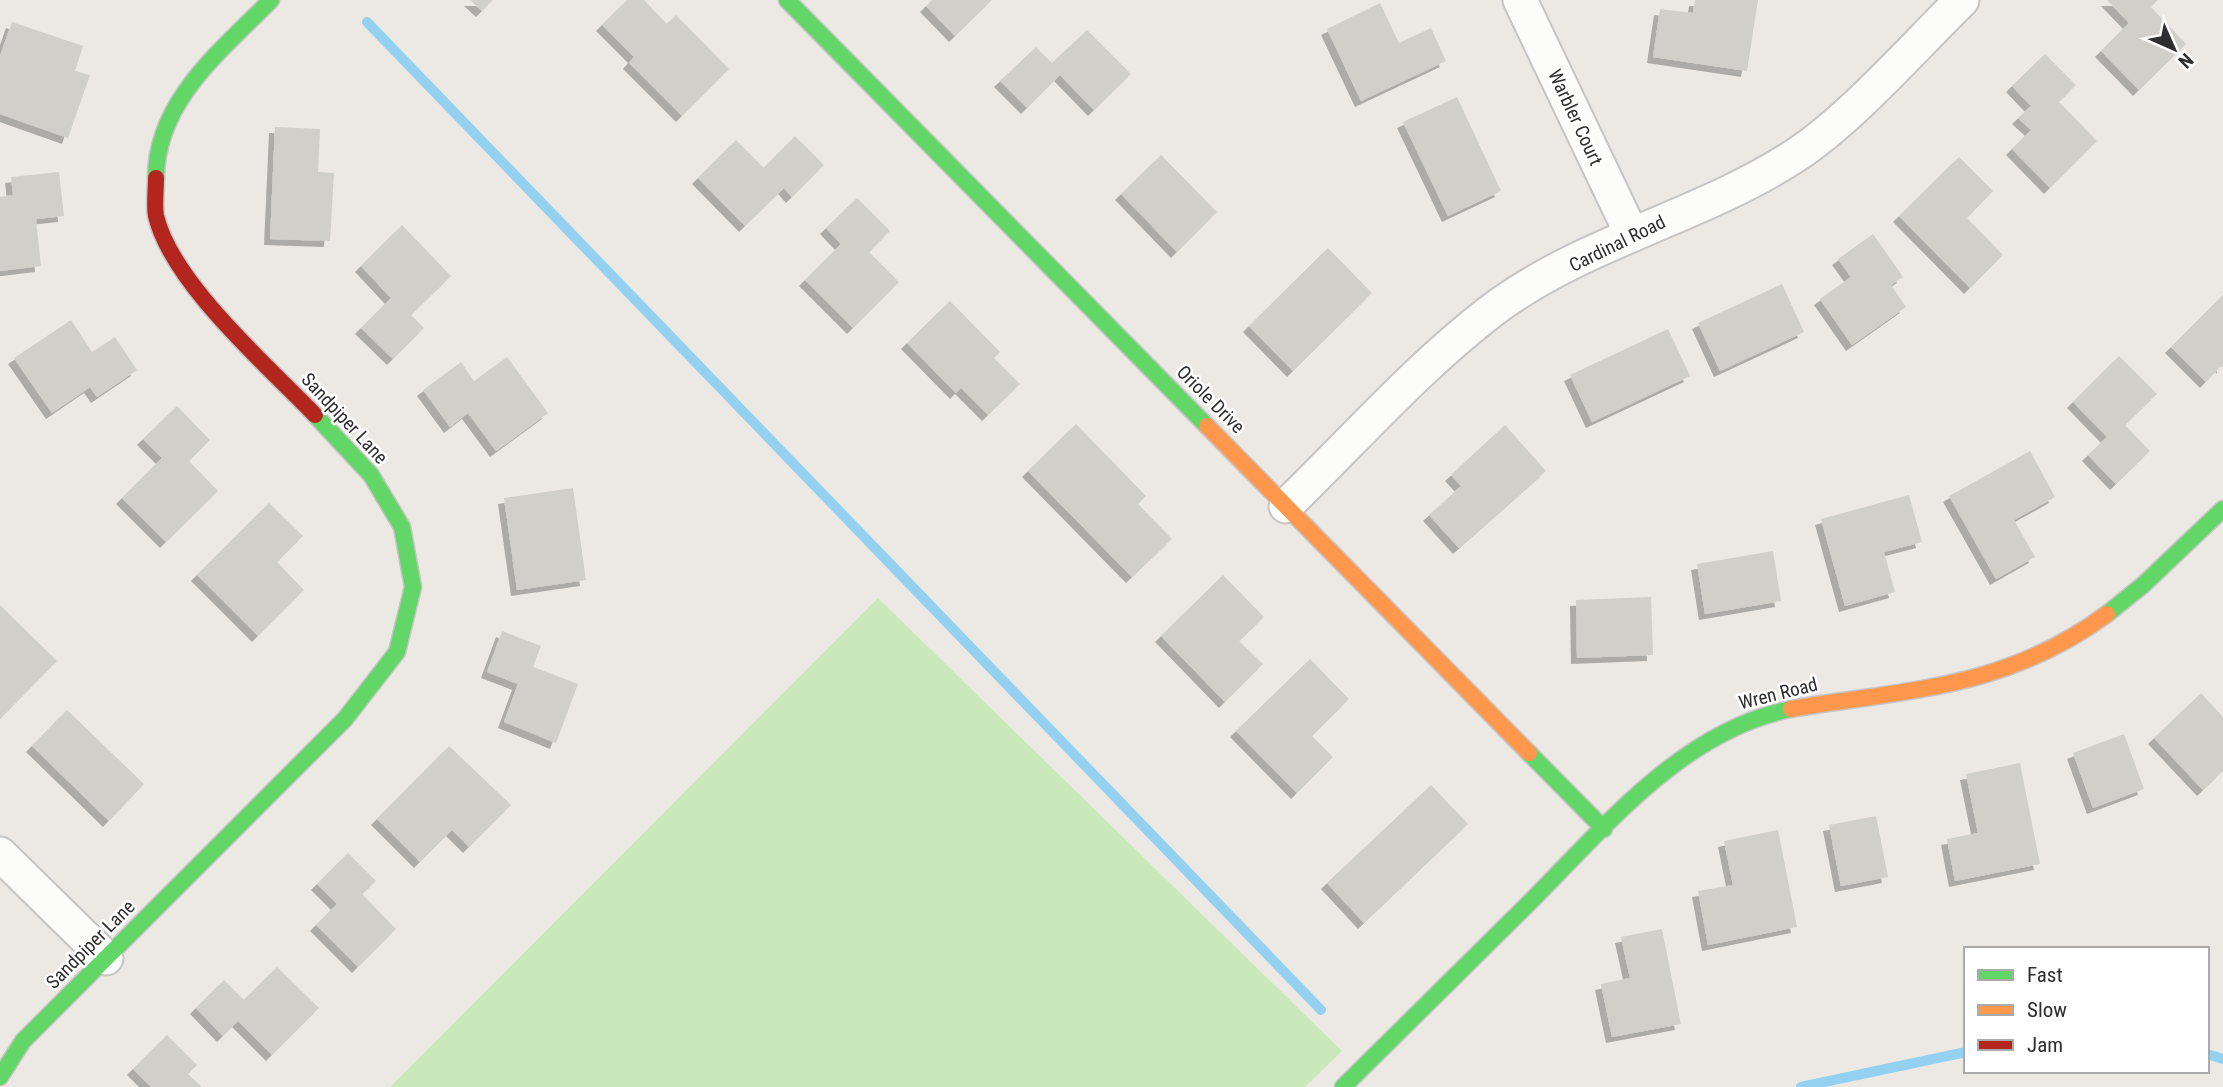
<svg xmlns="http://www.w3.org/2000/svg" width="2223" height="1087" font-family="'Roboto Condensed',sans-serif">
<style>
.green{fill:#cae9bb}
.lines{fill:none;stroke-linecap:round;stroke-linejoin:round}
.stream{stroke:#94d1f1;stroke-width:10}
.building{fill:#d1cfca;filter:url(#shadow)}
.street-casing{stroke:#c6c5c5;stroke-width:37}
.fast-casing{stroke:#c6c5c5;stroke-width:19}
.slow-casing{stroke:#c6c5c5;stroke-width:19}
.jam-casing{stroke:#c6c5c5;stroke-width:19}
.street{stroke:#fcfcfb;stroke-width:33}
.fast{stroke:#63d668;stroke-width:16}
.slow{stroke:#ff974d;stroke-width:16}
.jam{stroke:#b3261e;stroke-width:16}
.labels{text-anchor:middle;stroke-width:5;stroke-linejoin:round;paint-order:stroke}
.street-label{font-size:19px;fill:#2e2e2e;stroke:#fff}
</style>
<defs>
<filter id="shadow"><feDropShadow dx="-6" dy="6" stdDeviation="0" flood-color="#0004"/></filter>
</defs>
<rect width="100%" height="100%" fill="#ece9e4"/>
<path class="green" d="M878,598L1342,1051L1305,1087H390Z"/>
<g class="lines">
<path class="stream" d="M367,22L1321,1010
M2207,1054L2223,1059
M1801,1087L1966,1052"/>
</g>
<path class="building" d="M470,0H493L482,11Z
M627,0H644L667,24L676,15L729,69L682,116L629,63L634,57L602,25Z
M932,0H992L955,36L926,6Z
M1695,0H1758L1747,71L1653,57L1660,9L1693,13Z
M2107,0H2158L2151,7L2186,44L2139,90L2101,51L2129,23Z
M1380,3L1399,43L1431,28L1446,61L1361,101L1327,29Z
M12,22L83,46L75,71L90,75L68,138L0,114V56Z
M1087,30L1131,74L1094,110L1060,75L1027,108L1000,81L1036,47L1052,63Z
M2045,54L2076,85L2059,102L2097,141L2050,188L2012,149L2031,130L2018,118L2031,106L2012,86Z
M1457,97L1501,191L1448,216L1403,122Z
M275,127L320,129L318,172L334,173L330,241L270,239Z
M795,136L824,165L792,197L784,188L745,226L698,178L736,140L764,168Z
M1161,155L1217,212L1177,252L1121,194Z
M1959,157L1993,191L1967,218L2003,255L1970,288L1899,216Z
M59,172L64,216L36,219L41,266L0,271V197L13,195L11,177Z
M857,198L890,231L869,252L899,282L853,328L805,280L841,244L826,228Z
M402,225L451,276L411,315L424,328L393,359L361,328L391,298L361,266Z
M1873,234L1903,277L1891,285L1906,307L1852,345L1820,299L1851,277L1838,259Z
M1328,248L1372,293L1293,371L1249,326Z
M1782,284L1804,332L1720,371L1698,323Z
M2223,295V368L2221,366L2206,382L2171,347Z
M950,301L1000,352L994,358L1020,384L988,415L961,388L956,393L907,343Z
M71,320L92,352L115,337L137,370L97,397L90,387L52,413L14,358Z
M1668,329L1690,376L1592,422L1570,375Z
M2119,356L2157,394L2125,425L2150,451L2116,484L2088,455L2107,437L2073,402Z
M507,357L548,413L496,451L468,413L450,427L423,390L461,362L474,381Z
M177,406L210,440L189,461L218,491L166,542L122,498L162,458L143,439Z
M1076,424L1146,496L1138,504L1172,539L1132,577L1028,471Z
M1505,425L1546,471L1459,548L1429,515L1461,486L1451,475Z
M2030,451L2055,497L2014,520L2035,557L1996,579L1949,496Z
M573,488L586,580L517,590L504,498Z
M1909,495L1922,542L1884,552L1895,592L1845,606L1821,519Z
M269,503L303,536L277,562L304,590L258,636L197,575Z
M1773,551L1781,601L1705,614L1697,564Z
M1223,575L1264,617L1239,641L1263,664L1225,702L1161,636Z
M1651,597L1653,655L1577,658L1576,600Z
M0,605L57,661L0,719Z
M502,631L541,646L533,667L578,684L556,743L504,722L518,684L487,672Z
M1310,659L1349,699L1312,736L1333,757L1297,793L1236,731Z
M2201,693L2223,717V771L2203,790L2154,738Z
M67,710L144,784L109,821L32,746Z
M2124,734L2144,789L2093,808L2073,753Z
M449,746L511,805L469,847L452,830L420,862L377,819Z
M2020,763L2040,864L1955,881L1947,839L1978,833L1966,774Z
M1431,785L1468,824L1364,923L1327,883Z
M1876,816L1888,877L1841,886L1829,825Z
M1778,830L1797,927L1708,945L1698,891L1733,885L1724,841Z
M348,853L376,881L362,894L396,929L358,967L316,925L337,904L317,884Z
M1662,929L1681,1024L1612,1037L1601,984L1630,978L1621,937Z
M277,967L319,1008L272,1055L238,1021L223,1036L196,1008L224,980L244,1000Z
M167,1035L197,1065L188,1074L202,1087H151L133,1069Z"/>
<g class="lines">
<g class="street-casing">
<path id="street" d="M1520,0L1632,235
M1286,506C1353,441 1416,369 1490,312C1581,242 1700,218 1796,155C1852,118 1913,48 1962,0
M0,854L106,958"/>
</g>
<g class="fast-casing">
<path id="fast" d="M787,0L1207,426
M156,178C156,101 221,51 271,0
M2107,614L2143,585L2223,509
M1529,753L1604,829
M0,1077L23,1041L345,719L397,652L413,587L402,527L371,475L315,415
M1343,1087C1404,1027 1464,967 1525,907C1602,831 1680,731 1791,709"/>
</g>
<g class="slow-casing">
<path id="slow" d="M1207,426L1529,753
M1791,709C1910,689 2005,689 2107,614"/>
</g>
<g class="jam-casing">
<path id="jam" d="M156,178C156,190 154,205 156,216C172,283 267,365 315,415"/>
</g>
<use href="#street" class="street"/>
<use href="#fast" class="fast"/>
<use href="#slow" class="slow"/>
<use href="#jam" class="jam"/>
</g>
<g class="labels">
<g class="street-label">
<text transform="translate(1576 117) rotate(65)" y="7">Warbler Court</text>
<text transform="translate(1617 243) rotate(-26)" y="7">Cardinal Road</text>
<text transform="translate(1211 399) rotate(45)" y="7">Oriole Drive</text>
<text transform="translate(345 418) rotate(47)" y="7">Sandpiper Lane</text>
<text transform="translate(1778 693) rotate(-14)" y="7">Wren Road</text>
<text transform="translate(90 944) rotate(-45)" y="7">Sandpiper Lane</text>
</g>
</g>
<rect x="1964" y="947" width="245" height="126" fill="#ffffff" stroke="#ababab" stroke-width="2"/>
<rect x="1978" y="970" width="35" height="10" fill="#63d668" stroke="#ababab" stroke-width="2"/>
<text x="2027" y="982" font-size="21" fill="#2e2e2e">Fast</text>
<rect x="1978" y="1005" width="35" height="10" fill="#ff974d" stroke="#ababab" stroke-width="2"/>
<text x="2027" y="1017" font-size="21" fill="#2e2e2e">Slow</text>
<rect x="1978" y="1040" width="35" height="10" fill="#b3261e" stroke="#ababab" stroke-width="2"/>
<text x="2027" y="1052" font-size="21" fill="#2e2e2e">Jam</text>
<g transform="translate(2174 49) rotate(135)" stroke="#ffffff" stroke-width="5" paint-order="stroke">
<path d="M0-5L12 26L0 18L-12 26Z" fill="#2e2e2e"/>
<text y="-10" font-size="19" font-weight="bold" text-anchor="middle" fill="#2e2e2e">N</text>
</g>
</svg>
